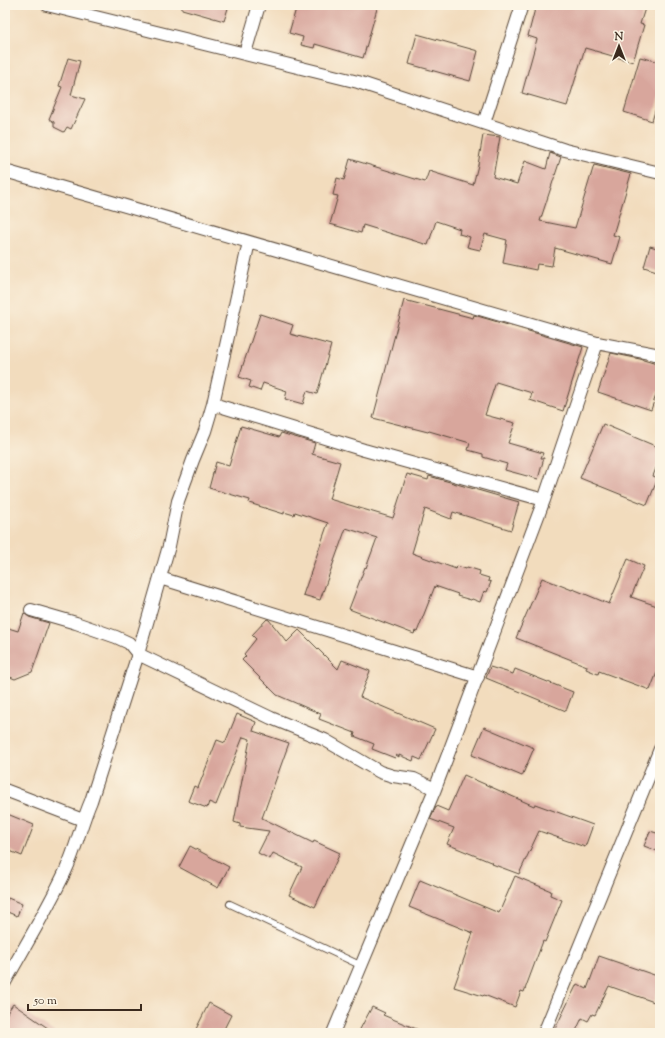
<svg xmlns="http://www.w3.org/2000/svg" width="665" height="1038" font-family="'Sorts Mill Goudy',serif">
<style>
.building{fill:#d8a69c}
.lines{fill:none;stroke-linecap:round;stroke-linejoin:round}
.lane-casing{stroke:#564536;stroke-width:8}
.street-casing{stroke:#564536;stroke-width:14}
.lane{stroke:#fff;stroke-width:6}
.street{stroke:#fff;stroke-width:12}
</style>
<rect width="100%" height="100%" fill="#fcf5e5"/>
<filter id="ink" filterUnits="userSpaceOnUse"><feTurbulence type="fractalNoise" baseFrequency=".025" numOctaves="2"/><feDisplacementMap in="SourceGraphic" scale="8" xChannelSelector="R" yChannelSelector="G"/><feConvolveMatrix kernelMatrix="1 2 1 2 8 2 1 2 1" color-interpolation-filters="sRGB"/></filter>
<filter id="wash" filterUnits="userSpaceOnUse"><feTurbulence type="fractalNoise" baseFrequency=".012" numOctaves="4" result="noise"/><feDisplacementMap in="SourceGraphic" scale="16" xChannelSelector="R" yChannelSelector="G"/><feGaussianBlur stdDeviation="0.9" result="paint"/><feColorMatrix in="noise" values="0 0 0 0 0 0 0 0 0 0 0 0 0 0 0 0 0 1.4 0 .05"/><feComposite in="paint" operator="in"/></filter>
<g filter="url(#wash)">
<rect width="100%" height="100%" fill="#f2dcbd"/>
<g id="blocks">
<path class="building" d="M182,5H229L224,21L182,9Z
M297,5H378L363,58L315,44L314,48L301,45L303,37L289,33Z
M536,5H569L582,8V5H646L640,24L644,25L633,62L585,48L567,106L522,93L537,39L528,36Z
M417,34L478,51L470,81L409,64Z
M640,57L660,62V95L652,121L624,112Z
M68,58L80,61L71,95L85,99L71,129L67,127L64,132L54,127V122L49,119L62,87L59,86Z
M483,135L500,137L493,177L517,184L525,161L546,169L550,153L561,157L540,221L575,228L594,165L631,174L613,235L620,237L612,264L555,248L552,266L537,264L536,270L503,263L507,240L485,234L480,250L467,247L470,237L459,234L460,229L436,221L428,245L363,225L361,233L330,224L338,196L333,195L337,178L344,180L350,159L425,182L429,171L473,185L478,165Z
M650,246L660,249V272L644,267Z
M404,300L473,318L474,315L583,347L563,411L530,400L532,393L496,382L485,415L515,423L508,443L543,453L541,458H544L538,479L505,470L507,464L483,457V454L468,450L470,443L429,431L428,432L373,418Z
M260,314L293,325L290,334L331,345L317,394L307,391L303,404L285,399L287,391L263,383L260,391L249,387L251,381L239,377Z
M611,353L640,359L660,365V393L657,392L651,410L598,392Z
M603,424L660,448V458L653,476L658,478L647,505L580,478Z
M241,426L279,437L281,433L315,443L312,454L340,462L329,499L393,518L407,474L428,480L429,476L519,502L511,530L453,512L451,519L425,509L412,553L456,569L457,566L466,569L467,567L480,571L479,575L489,578L488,581L491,582L487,592L484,591L480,602L472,599L471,600L457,596L458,594L435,586L417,632L415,631L414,634L349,609L365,567L366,568L377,538L346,528L320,600L303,595L328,523L295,512L294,515L284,512V514L249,503L250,500L209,488L216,462L229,466Z
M628,559L644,566L631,597L660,607V665L650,690L599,671L598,674L586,669L587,666L516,638L542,578L572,590L573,589L609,604Z
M24,613L29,617L49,623L32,672L15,679L5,675V627L18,631Z
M267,619L269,620L287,642L299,630L338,669L342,660L370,671L360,697L435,729L421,760L414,757L413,761L399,755V757L396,755L395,758L372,749L374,744L354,736L355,733L319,719L321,714L277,695L242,660L246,656L244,654L256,639L252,635Z
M490,667L513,674L515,669L573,692L566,711L486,678Z
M237,714L256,722L253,731L289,743L262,818L313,843L314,841L340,853L315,907L289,895L302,867L273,853L270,859L258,853L269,831L240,827V824L234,822L250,739L243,737L216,805L209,802L207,808L188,801L194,786L198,788L217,740L225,743Z
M484,727L534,748L522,776L472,755Z
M464,775L534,806L535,804L593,825L585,847L539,831L519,874L492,864L493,863L447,844L454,828L430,819L436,806L448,811Z
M5,813L34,825L22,856L5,849Z
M650,831L660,834V852L644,846Z
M190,846L229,867L218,888L179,867Z
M515,876L551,891L550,895L562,900L545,942L543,941L524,992L521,991L515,1007L484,995L483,996L454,987L473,933L409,907L420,880L499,913Z
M8,898L22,904L17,916L5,911V905Z
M599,956L660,977V985L654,1002L609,986L595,1015L592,1014L588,1021L582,1018L575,1033H553L577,984L587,989Z
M209,1003L231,1015L222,1033H194Z
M13,1004L55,1033H5V1016Z
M372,1007L385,1013L383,1015L426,1033H358Z"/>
</g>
</g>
<g filter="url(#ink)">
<use href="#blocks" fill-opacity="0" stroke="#564536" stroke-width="1"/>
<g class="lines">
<g class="lane-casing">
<path id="lane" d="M230,904L362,966"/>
</g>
<g class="street-casing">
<path id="street" d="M47,5L358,82L565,150L660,173
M245,53L259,5
M484,123L522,5
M5,171L597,343L660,355
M213,404L364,450L544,500
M160,578L478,677
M31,610L76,623L116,637L129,643L138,654L271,718L325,740L380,772L393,776L414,779L435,789
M5,790L83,820
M5,982C25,946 47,910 65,872C76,849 81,824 91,801L138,654L169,546L178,501L193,460L205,431L213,404L249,242
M333,1033L435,789L544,500L597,343
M544,1033L660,749"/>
</g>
<use href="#lane" class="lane"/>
<use href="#street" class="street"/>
</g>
</g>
<rect width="665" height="1038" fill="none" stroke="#fcf5e5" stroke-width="20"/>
<g transform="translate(619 46)" stroke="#fcf5e5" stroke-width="3" paint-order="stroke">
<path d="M0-3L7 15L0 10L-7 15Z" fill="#3b2a1e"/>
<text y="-6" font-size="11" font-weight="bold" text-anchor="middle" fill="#3b2a1e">N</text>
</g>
<path d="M28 1004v6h113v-6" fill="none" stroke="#3b2a1e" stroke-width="2"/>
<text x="34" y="1004" font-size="12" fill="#3b2a1e" stroke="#fcf5e5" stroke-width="3" paint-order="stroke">50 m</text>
</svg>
